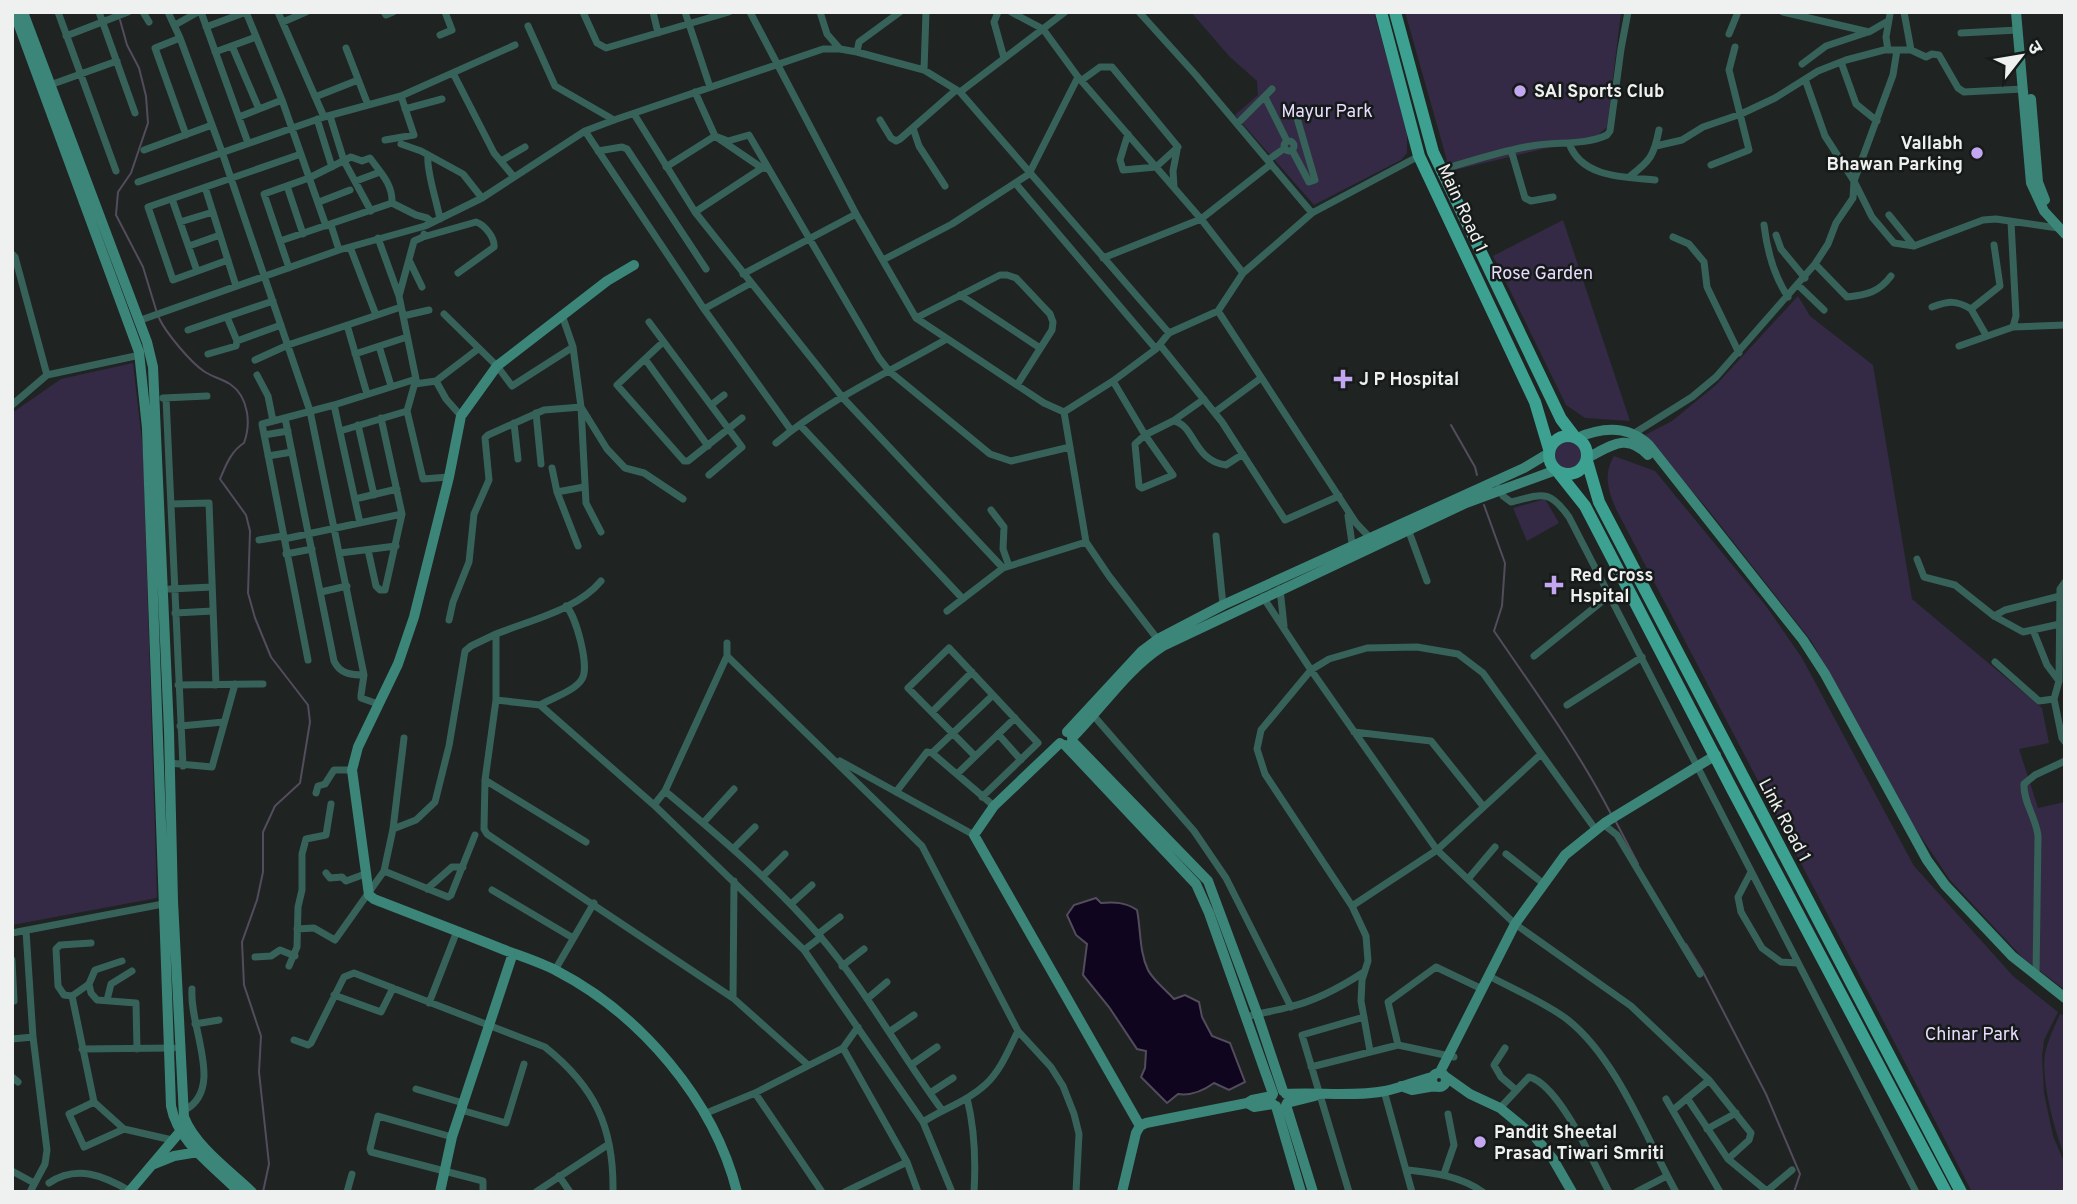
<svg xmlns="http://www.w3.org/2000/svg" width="2077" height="1204" font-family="Overpass,'Noto Sans Devanagari',sans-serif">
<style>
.green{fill:#352a45}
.water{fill:#10051e;stroke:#534c5d;stroke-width:2}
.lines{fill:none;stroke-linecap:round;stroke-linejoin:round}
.stream{stroke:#534c5d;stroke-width:2}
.street{stroke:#36625a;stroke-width:7}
.secondary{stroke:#3b8679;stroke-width:10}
.primary{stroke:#3ca191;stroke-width:12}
.poi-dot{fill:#c4a7f1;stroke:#161a19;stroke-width:2.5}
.labels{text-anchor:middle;stroke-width:5;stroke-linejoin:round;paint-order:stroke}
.poi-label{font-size:18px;font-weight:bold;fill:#eef1f0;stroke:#161a19;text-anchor:start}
.park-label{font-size:18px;fill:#e8dbff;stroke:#161a19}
.street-label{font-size:18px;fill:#eef1f0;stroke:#161a19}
</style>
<rect width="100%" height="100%" fill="#1f2322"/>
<path class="green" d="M1191,12H1374L1407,130V153L1401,160L1314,205L1235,115L1258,95L1257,81L1229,56Z
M1405,12H1621L1607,127L1597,136L1455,170L1448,164Z
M1563,220L1630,421L1585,418L1566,405L1493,256Z
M1798,296L1810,316L1873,365L1912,599L2042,708L2049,743L2019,749L2038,808L2065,802V990L2022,957L1950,880L1903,810L1812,642L1706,507L1643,436L1672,421L1716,385Z
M133,363L143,451L157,898L12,925V413L61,379Z
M1553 455a15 15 0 1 1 30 0a15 15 0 1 1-30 0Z
M1614,456L1655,471L1766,606L1802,658L1914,866L2013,976L2058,1012L2044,1040L2042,1056L2044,1093L2053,1136L2065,1164V1192H1972C1854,964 1735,737 1616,509C1608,490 1603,475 1614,456Z
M1545,499L1559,523L1527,541L1513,508Z
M2060,1014L2065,1016V1157C2055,1133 2039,1075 2046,1050C2049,1038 2055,1025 2060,1014Z"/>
<path class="water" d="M1096,898L1101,903C1115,902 1125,902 1137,910C1141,930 1139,951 1148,970C1153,980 1166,990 1174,999L1185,995L1199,1002L1202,1017L1212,1036L1230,1043L1245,1082L1229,1090L1214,1083C1203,1091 1192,1096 1178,1094L1167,1103L1141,1077L1145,1068L1146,1051L1137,1049L1109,1007L1083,975L1087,944L1076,935L1067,915L1074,905Z"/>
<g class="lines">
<path class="stream" d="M120,20L127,45L139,68L146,96L148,123L131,173L118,192L116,215L143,267L157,313
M159,318C166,333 191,363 205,372C213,377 222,379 230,384C249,397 251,424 244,443C231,451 226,465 220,479L246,515L250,531L248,593L255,618L271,657L308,705L310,722L300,783L275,806L263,832V872L257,900L242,942L244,985L261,1036L259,1072L269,1164L263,1192
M1451,425L1475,467L1477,475
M1484,505L1505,563L1502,606L1494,631C1535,691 1578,750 1611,814
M1616,822L1638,864
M1686,944L1702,970L1766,1094L1800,1174L1794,1192"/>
<path class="street" d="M58,12L116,171
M99,12L135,113
M143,12L149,22
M168,12L180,38L222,152L310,411L364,675L361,695V698L378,704
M201,12L248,143
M246,12L282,100L326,226
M278,12L324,117
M384,12L386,15L393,12
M583,12L597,43L606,48L729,12
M653,12L658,33
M685,12L710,87
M750,12L856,214L916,318L1044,403L1064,412L1086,542L1109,576L1159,641
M820,12L827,34L840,49
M998,12L994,22L1004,58
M1011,12L1043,29L1078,77L1201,219L1243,273
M1139,12L1195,74L1312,213
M1783,12L1869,32L1888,21
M1904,12L1911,50
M283,22L306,12
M175,25L198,12
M528,26L555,86L614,120
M206,27L246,12
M1961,33L2018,30
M1729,34L1738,12
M440,35L452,30L445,12
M66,36L128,12
M180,38L155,48L186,135
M232,46L259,109
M346,48L368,105
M1888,50L1886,37L1890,14
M215,52L256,37
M857,52L859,42L900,12
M1841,62L1856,104L1877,121
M1802,64L1826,46L1868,32
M924,70L926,12
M453,73L494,153L514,177
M1805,79L1825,136L1854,181L1872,217L1894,243L1914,246L1983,220L1996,219L2058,228
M1082,80L1100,67H1112L1178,147L1156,167L1123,170L1120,160L1128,134
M50,85L117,61
M695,92L715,136L762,168L768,169
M960,92L1065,12
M315,97L358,80
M1265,97L1287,141
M405,109L442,99
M634,114L695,212L843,398L1003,568
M330,116L344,161L371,211
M239,117L282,100
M317,119L332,167
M880,120L891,138L896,141L900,139L956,90
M1237,124L1272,89
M913,128L919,146L945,186
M585,131L704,309L791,430
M385,140L414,135L401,96
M1284 146a5 5 0 1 1 10 0a5 5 0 1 1-10 0Z
M1569,143C1581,178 1625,177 1655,180
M401,144L421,151L463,174L482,198
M1656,146L1682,140L1703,127L1741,114L1775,98L1818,71L1846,60L1884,50H1911L1926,57L1932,54L1939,55L1958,88L1964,92L2023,89
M144,150L212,125
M1292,150L1309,182L1315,180L1295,111
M1511,150L1525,198L1531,201L1553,197
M598,151L622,147L627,149L706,269
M428,156C426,170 437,202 440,219
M1268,160L1285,148
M501,161L525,147
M1711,165L1749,150L1729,70L1735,47
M666,167L715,136L728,141L749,135L879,358L889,371L990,454L1011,461L1070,447
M1441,170C1471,161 1501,151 1531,146C1556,141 1584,146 1607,135L1610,131L1621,49L1628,12
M1629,177C1650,161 1654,156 1659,130
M356,181L380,172
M138,182L324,117L401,96L515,45
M1016,184L1156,349
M287,186L303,234
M205,187L236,286
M1174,187L1173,171L1177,150
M172,199L197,271
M319,202L350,190
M695,212L762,168
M1889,215L1914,246
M180,222L213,212
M331,225L339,250
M1764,225C1767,250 1774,276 1788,297
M1776,235L1781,249L1805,278
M423,237L476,222C485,225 495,238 494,247L458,273
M1673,237L1689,244L1704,262L1707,287L1739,353
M378,238L399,296L416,379L407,411L423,479L449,477
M280,241L392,203L416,215L427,218L432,222
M189,246L220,235
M350,247L376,315
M12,254L15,257L47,375
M1103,258L1201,219L1271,164
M228,260L173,280L148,207L301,154
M883,260L952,224L1029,174L1078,77
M410,262L422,287
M1815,264L1847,297C1867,295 1879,292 1891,276
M289,268L264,194L309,178L351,157L362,161L370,158C380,172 393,184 392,203
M743,274L856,214
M1798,285L1824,310
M960,295L1040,348
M399,296L414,241L423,237L424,234
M1932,307C1949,301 1956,300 1971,309
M704,309L751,283
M1218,311L1356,523L1373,541
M444,314L497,366L512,386L573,347
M562,315L573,347L581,407L586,503L601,532
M403,316L429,310
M916,318L1000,275H1007L1016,278L1050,314L1053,322L1052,330L1017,385
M138,321L339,250L425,226L482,198L585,131L614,120L823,49H840L857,52L924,70L960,92L1169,333
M649,322L742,447L709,475
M347,325L367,394
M2013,327L2065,325
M188,330L273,301
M1986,335L1971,309L2000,286L1994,245
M237,341L281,325
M663,342L617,385L684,461H688L742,418
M1160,345L1222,422L1285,520L1339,496
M379,346L391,386
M1959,346L2013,327L2016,316L2011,222
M208,354L236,346L237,341L227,317
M355,354L407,337
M645,359L708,446
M255,360L288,345L401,307
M257,375L268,396L273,421
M436,381L446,399L461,416
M1113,381L1145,435L1173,475L1142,488L1139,486L1135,444L1145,435L1173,421L1204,399
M415,384L436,381L478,349
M163,398L207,396
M166,398L183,766
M12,405L47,375L140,355
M334,405L360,523
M711,405L724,395
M1064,412L1113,381L1156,349L1169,333L1218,311L1243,273L1312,213L1419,156
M1215,412L1261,378
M536,413L541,464
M285,418L334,661C340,674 351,675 364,675
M1173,421C1195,424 1193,461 1226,465L1243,454
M514,423L518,459
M358,425L374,495
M800,425L963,599
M340,431L407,411
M1633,434L1692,397L1716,377L1815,264L1828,244L1836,223L1853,198L1854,181L1893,75L1897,50
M264,435L288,431
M776,443C826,401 889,372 945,340
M268,456L292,452
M552,468L557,492L578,546
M1499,488L1503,496L1511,502C1543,494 1549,489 1569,517L1916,1192
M557,492L584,487
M355,499L397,489
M171,504L209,503L216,685
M991,510L1004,527L1003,549L1009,566
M1348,516L1353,550
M1408,529L1427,581
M1216,536L1223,605
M284,539L402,514
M259,540L283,536
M368,550L376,586L380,590H385L402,514L381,418
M340,553L396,546
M286,554L312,549
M1917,559L1924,577L1955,585L1994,616L2023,632L2060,624
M601,581C577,610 531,620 496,634V700L485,780L484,829L487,834L733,998L808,1065
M2065,582L2060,589L2059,681L2054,699L2062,738L2065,742
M170,589L212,587
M1280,589L1284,626
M321,592L347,586
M1263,597L1311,670L1437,850L1515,924L1631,1006L1709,1080L1751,1133L1749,1140L1728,1159
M947,611L1003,568L1086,542
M175,613L213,611
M1994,616L2005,610L2060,596
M449,620L453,602L469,562L474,514L489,480L485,438L488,435L544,410L581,407L607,449L625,468L644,473L683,499
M2033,630L2047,665L2059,681
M727,656L922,846L1018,1031L1051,1067L1063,1086L1074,1114L1079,1134L1076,1192
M1534,656L1610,595
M308,660L262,424L334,405L416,379
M1995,662L2039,701L2054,699
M178,685L263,684
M496,700L540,705L654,805L804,950L923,1122L952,1192
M540,705C552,698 575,691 582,679C590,667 576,616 566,606
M1567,705L1642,657
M932,712L972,672
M1093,715L1194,831L1226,878L1291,1007
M180,726L224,722
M1354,732L1431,741L1483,806
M998,734L1021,760
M932,753L993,695
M975,756L908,688L949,648L1038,743L982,797
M840,761L974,835
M169,763L212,767L235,684
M957,774L1015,718
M485,780L586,842
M665,791C719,836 772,881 818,934C865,988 899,1052 942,1110
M896,792L927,752L932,753L994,806
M316,793L318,786L325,784L334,770H352
M654,805L665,791L727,656V643
M703,823L734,789
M1603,824L1617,835L1700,974
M393,829L416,820L435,802L449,746L465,651L471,646L496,634
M733,849L755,827
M1506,854L1544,884
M384,871L448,897L451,895L475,835
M1751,872L1738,897L1741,912L1762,948L1781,962L1797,963
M326,873L330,878L342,877L346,881L365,874
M763,876L785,854
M1468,879L1495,847
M427,889L452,867H463
M492,890L573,938
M791,904L812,885
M1352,906L1437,850L1540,755
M297,929L314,928L335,940L384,871L393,829L404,738
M26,931L33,1037L47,1150L45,1164L30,1192
M12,933L163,904
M818,934L840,917
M804,950L821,937
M255,957L271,956L280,950L295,956
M12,960L14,1001
M289,966L297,947L298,907L302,890V854L306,839L326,835L331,804
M842,966L864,949
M555,970L594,903
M1489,976C1513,989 1548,1004 1568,1020C1617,1059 1646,1138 1676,1192
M2036,976L2038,836C2036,817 2023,802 2024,784L2035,775L2065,761
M89,984L91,993L97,1000L136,1003L137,1049
M334,995L381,1012L393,988
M72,996L94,1102L124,1129L172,1140
M72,996L64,995L58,986L56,949L60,945L91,943
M72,996L89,984L95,970L122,961
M733,998L734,881
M867,999L887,982
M107,1000L111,984L132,971
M429,1003L457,931
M1246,1017C1260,1013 1275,1011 1289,1007C1316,1001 1341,987 1364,972
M195,1024L219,1020
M889,1032L914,1015
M12,1039L33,1037
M294,1040L308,1045L311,1043L344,977L354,973L545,1047C595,1087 614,1127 613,1192
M1398,1045L1388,1002L1436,967L1482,989
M843,1048L907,1162L918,1192
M1505,1048L1494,1065L1501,1077L1516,1090
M82,1049L173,1048
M1370,1051L1361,1001L1362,980L1368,961L1366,936L1352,906L1265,774L1257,749L1261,730L1311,670L1329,659L1367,648L1417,647L1458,654L1483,673L1596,830
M911,1065L937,1047
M1311,1067L1398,1045L1454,1057
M12,1077L18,1082
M416,1089L463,1103
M1384,1091L1412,1192
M755,1093L822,1192
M930,1093L953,1078
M967,1098C975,1130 976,1159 974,1192
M1687,1098L1728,1159L1768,1192
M1666,1099L1720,1192
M94,1102L69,1114L84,1147L124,1129
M1500,1108L1529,1077C1559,1084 1594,1164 1609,1192
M185,1110C225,1088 189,1028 192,989
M461,1110L506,1123L524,1064
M1673,1110L1709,1080
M704,1114L755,1093L843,1048L858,1027
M923,1122C943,1109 968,1101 986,1084C1001,1070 1009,1049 1018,1031
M1707,1129L1736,1113
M452,1137L378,1116L370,1149L371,1152L483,1181V1192
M1408,1170C1435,1173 1460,1176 1483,1192
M12,1171L34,1183
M1444,1174L1454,1145L1448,1114
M559,1176L570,1192
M49,1183C77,1164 104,1176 130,1191
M1767,1191L1792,1170
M347,1192L352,1174
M536,1192L609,1144
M845,1192L907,1162
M1349,1192L1302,1035L1364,1017
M1636,1192L1667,1176"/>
<path class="secondary" d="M14,12L139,352L147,428L171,1106C178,1143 214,1166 239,1192
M23,12L147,342L153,367L169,731L173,901L184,1117C196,1147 229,1170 252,1192
M2016,12L2031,183L2044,211L2065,234
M2031,99L2038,182L2045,200
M634,265L607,281L497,366L461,416L449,477L414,617L398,664L358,747L352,770L369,895L374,899C417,916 460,932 502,949C520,956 540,962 557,971C640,1014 714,1100 737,1192
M1577,438C1602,427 1628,425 1649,445L1803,640L1825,674L1927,860L1945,885L2012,956L2065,998
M1587,458C1611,446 1626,432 1648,455
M1067,732L1142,651L1158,639L1223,605L1524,468L1549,453
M1072,738C1102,708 1127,669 1163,646L1466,503L1556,470
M1072,741L1208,881L1257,1013L1283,1091
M1060,743L994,806L974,835L1140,1126
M1065,745L1196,884L1209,913L1273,1094
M1440,1072L1515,924L1565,855L1606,822L1716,755
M1432 1080a7 7 0 1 1 14 0a7 7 0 1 1-14 0Z
M1446,1077L1470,1094L1500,1108L1535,1137L1553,1159L1572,1192
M1401,1086L1412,1090L1435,1086
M1286,1094C1319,1092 1353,1097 1385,1091C1401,1088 1416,1081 1432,1077
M1247,1103L1254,1107L1273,1104
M1287,1103L1315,1096
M1286,1105L1313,1192
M1276,1106L1301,1192
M154,1164L174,1156L198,1152
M129,1192L184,1127
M440,1192L452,1137L513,953
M1122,1192L1136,1133L1140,1126L1146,1123L1247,1103L1252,1100L1272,1096"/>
<path class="primary" d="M1381,12L1419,156L1535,402L1549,449
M1395,12L1433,152L1561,419L1574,436
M1549 455a19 19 0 1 1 38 0a19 19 0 1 1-38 0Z
M1587,461L1599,502L1961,1192
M1558,472L1585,506L1733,791L1946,1192"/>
</g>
<g class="poi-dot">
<circle cx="1520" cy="91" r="7"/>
<circle cx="1977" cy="153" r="7"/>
<path d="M1339.5 368.5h7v7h7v7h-7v7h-7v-7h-7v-7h7z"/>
<path d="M1550.5 574.5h7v7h7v7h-7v7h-7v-7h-7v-7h7z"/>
<circle cx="1480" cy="1142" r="7"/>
</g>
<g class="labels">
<g class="poi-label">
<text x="1534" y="97">SAI Sports Club</text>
<text x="1963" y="149" text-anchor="end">Vallabh<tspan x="1963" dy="21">Bhawan Parking</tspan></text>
<text x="1359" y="385">J P Hospital</text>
<text x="1570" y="581">Red Cross<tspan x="1570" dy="21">Hspital</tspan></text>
<text x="1494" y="1138">Pandit Sheetal<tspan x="1494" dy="21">Prasad Tiwari Smriti</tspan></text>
</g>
<g class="park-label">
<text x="1327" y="117">Mayur Park</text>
<text x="1542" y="279">Rose Garden</text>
<text x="1972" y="1040">Chinar Park</text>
</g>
<g class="street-label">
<text transform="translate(1463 208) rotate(65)" y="6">Main Road 1</text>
<text transform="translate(1785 820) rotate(62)" y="6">Link Road 1</text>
</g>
</g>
<rect width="2077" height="1204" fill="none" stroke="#eef1f0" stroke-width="28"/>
<g transform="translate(2021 56) rotate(59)" stroke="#161a19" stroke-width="5" paint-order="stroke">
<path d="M0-5L12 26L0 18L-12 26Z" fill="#eef1f0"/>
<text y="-10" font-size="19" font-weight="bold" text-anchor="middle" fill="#eef1f0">उ</text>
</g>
</svg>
